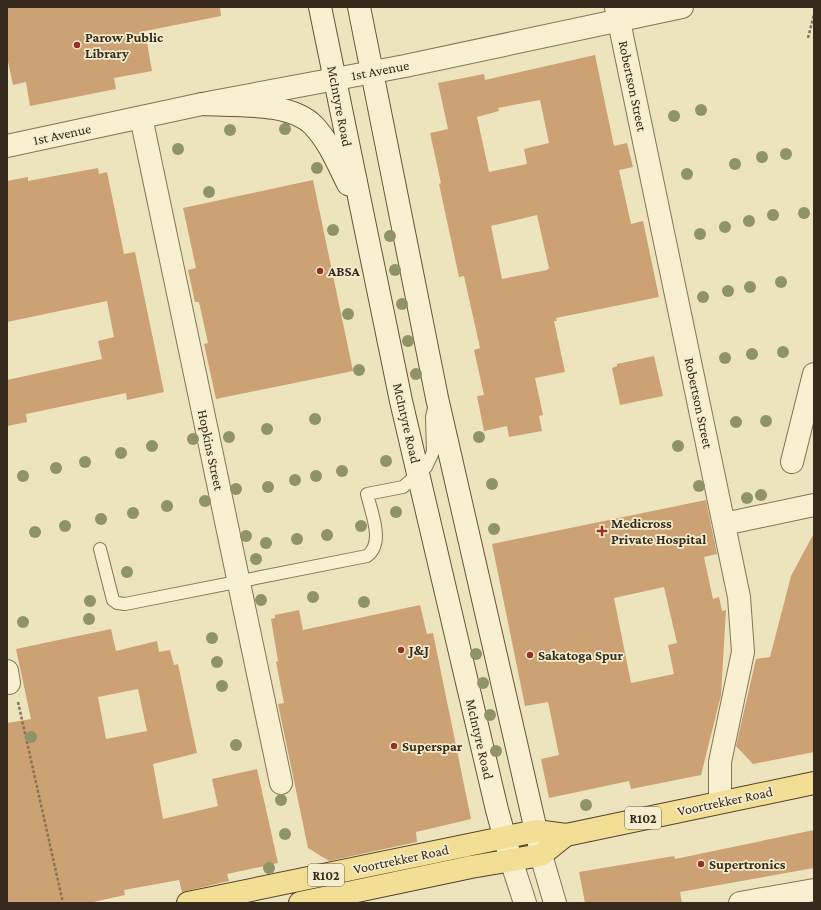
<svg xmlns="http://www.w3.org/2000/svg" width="821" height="910" font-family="'Crimson Pro',serif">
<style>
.building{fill:#cca173;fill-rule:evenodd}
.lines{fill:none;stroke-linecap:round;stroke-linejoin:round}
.lane-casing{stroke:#857457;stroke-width:14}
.street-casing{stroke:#857457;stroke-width:24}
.secondary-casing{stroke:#67553a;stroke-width:24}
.primary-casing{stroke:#53422b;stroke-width:24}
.path{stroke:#857457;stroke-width:2.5;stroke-dasharray:3 2;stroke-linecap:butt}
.lane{stroke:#f8f0d1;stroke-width:12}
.street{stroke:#f8f0d1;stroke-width:22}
.secondary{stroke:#f8f0d1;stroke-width:22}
.primary{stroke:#f2de94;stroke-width:22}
.tree{fill:#8e9368}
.poi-dot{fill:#943127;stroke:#f5edcd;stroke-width:1.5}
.labels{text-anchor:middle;stroke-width:3.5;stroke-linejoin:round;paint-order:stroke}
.shield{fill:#f5edcd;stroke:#6f6450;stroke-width:1}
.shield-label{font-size:13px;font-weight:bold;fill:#352a1b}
.poi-label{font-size:14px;font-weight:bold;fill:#352a1b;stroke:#f5edcd;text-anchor:start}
.street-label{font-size:14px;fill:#352a1b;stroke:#f5edcd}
</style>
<rect width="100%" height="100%" fill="#ede4be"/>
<path class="building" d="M7,7H220L221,16L145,31L152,71L114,78L116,89L30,106L26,82L13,85L7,57Z
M595,55L614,146L627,143L633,167L619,170L631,224L643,221L659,297L556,318L557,321H554L565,372L535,378L543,415L539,416L542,431L509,437L507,426L484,431L477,396L484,395L474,350L480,348L464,276L459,277L439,184L441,183L430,133L448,129L438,83L484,74L485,80ZM540,100L549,143L524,149L527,164L489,172L477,117L499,111L498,108ZM537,215L549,268L547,270L502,279L491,226Z
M98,168L99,174L107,172L124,254L135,252L164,392L127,400L126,393L26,414L27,422L7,426V380L102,359L98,341L114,337L107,301L7,322V181L28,177V181Z
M313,180L353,371L216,399L204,344L208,343L199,302H195L188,270L196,268L183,208Z
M654,356L663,396L620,405L612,368L617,366V364Z
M706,500L717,554L704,557L713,599L719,597L722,611L726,610L721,695L701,775L631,789L629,781L549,798L541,759L559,755L548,702L525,706L492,544ZM664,587L677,643L668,645L674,674L631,683L614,598Z
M814,533V752L753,764L736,746L756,659L770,657L791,576Z
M420,605L427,634L433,633L471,819L416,832L417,842L329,861L308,848L278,704L284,703L276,662L278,661L271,619L275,618V615L299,610L303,630Z
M111,629L116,651L157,641L159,652L170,650L174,665L178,664L197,753L153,764L163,819L218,806L212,779L257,769L278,863L227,874L229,881L182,892L179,880L124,890L125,895L89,903H7V723L31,719L16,649ZM138,689L147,731L106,739L98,697Z
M814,830V868L680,892L682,903H585L579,872L674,856L675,859Z"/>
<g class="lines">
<g class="lane-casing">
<path id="lane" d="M100,549L113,600L117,603L125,604L367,556C385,543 371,512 367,494L403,487L426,467L433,452L432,417L434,408"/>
</g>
<g class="street-casing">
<path id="street" d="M616,7L739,597L743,652L720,762V802
M141,117L281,783
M7,146L202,104L405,66L682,7
M792,462L814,374
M724,524L814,505
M7,671L9,683
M541,855L555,903
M511,860L525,903
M740,903L814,890"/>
</g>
<g class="secondary-casing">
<path id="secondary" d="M320,7L401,401L497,810L511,860
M359,7L437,398L540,848
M202,104C234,106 291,101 314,126C329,142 338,164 348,184"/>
</g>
<g class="primary-casing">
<path id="primary" d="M188,903L536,831L566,835L814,783
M300,903L471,867L541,855L566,835"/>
</g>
<path class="path" d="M808,38L814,14
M18,702L63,903"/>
<use href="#lane" class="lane"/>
<use href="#street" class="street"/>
<use href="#secondary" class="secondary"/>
<use href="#primary" class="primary"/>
</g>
<g class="tree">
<circle cx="701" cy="110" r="6"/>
<circle cx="674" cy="116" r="6"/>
<circle cx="285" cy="129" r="6"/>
<circle cx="230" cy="130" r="6"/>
<circle cx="178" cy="149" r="6"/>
<circle cx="786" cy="154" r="6"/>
<circle cx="762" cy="157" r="6"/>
<circle cx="735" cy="164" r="6"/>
<circle cx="317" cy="168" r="6"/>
<circle cx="687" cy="174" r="6"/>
<circle cx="209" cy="192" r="6"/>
<circle cx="804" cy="213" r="6"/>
<circle cx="773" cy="215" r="6"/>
<circle cx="749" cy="221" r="6"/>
<circle cx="725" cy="227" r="6"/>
<circle cx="333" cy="230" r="6"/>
<circle cx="700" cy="234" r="6"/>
<circle cx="390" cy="236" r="6"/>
<circle cx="395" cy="270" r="6"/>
<circle cx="781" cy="282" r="6"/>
<circle cx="750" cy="287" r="6"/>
<circle cx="728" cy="291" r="6"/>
<circle cx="703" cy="297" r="6"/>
<circle cx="402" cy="304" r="6"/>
<circle cx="348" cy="314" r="6"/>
<circle cx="408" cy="341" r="6"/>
<circle cx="783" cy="352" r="6"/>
<circle cx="752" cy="354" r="6"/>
<circle cx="725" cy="358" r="6"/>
<circle cx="359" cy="370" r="6"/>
<circle cx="416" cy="374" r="6"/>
<circle cx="315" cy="419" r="6"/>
<circle cx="766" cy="421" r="6"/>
<circle cx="736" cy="422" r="6"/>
<circle cx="267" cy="429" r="6"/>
<circle cx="229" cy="437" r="6"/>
<circle cx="479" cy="437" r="6"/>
<circle cx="193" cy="439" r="6"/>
<circle cx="152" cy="446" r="6"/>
<circle cx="678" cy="446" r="6"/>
<circle cx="121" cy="453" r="6"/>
<circle cx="386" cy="461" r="6"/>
<circle cx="85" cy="462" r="6"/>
<circle cx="56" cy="468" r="6"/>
<circle cx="342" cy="471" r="6"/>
<circle cx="23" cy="476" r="6"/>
<circle cx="316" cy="476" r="6"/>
<circle cx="295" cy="480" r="6"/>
<circle cx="492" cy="484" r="6"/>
<circle cx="699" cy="486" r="6"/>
<circle cx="268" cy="487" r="6"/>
<circle cx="236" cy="489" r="6"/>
<circle cx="761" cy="495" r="6"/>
<circle cx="747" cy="498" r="6"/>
<circle cx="205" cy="501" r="6"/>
<circle cx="167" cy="506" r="6"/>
<circle cx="396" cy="512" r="6"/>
<circle cx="133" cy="513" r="6"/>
<circle cx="101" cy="519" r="6"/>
<circle cx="65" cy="526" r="6"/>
<circle cx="361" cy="526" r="6"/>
<circle cx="494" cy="529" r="6"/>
<circle cx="35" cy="532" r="6"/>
<circle cx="327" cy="535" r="6"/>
<circle cx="246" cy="536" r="6"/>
<circle cx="297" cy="539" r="6"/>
<circle cx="266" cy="543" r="6"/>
<circle cx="256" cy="559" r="6"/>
<circle cx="127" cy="572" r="6"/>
<circle cx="313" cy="597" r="6"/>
<circle cx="261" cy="600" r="6"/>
<circle cx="90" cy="601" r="6"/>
<circle cx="364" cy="602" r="6"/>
<circle cx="89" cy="619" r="6"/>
<circle cx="23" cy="622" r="6"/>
<circle cx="212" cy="638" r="6"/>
<circle cx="476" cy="654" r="6"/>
<circle cx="217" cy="662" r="6"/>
<circle cx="483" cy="683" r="6"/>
<circle cx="222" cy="686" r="6"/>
<circle cx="490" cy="715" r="6"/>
<circle cx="31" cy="737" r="6"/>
<circle cx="236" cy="745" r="6"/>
<circle cx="496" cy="751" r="6"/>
<circle cx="281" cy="800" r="6"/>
<circle cx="586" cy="805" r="6"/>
<circle cx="285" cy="834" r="6"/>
<circle cx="269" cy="868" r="6"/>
</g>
<g class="poi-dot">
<circle cx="77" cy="45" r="4"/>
<circle cx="320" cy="271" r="4"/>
<path d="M600 525h4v4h4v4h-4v4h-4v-4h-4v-4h4z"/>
<circle cx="401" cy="650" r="4"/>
<circle cx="530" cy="655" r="4"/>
<circle cx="394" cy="746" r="4"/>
<circle cx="701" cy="864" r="4"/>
</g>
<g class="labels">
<g class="shield">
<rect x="625" y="807" width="36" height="22" rx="3"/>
<rect x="308" y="864" width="36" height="22" rx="3"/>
</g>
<g class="shield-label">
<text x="643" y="823">R102</text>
<text x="326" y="880">R102</text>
</g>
<g class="poi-label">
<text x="85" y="42">Parow Public<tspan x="85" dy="16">Library</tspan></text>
<text x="328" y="276">ABSA</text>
<text x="611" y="528">Medicross<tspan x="611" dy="16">Private Hospital</tspan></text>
<text x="409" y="655">J&amp;J</text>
<text x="538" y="660">Sakatoga Spur</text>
<text x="402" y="751">Superspar</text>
<text x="709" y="869">Supertronics</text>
</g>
<g class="street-label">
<text transform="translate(380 70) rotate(-11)" y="5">1st Avenue</text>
<text transform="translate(633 86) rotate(78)" y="5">Robertson Street</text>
<text transform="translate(340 106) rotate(79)" y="5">McIntyre Road</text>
<text transform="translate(62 134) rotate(-12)" y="5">1st Avenue</text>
<text transform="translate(699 403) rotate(78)" y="5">Robertson Street</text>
<text transform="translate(407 423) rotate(77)" y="5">McIntyre Road</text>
<text transform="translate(211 450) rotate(78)" y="5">Hopkins Street</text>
<text transform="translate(480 739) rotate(77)" y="5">McIntyre Road</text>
<text transform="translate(725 801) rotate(-12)" y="5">Voortrekker Road</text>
<text transform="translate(401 859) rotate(-12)" y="5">Voortrekker Road</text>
</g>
</g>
<rect width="821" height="910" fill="none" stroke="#352a1b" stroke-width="16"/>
</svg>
